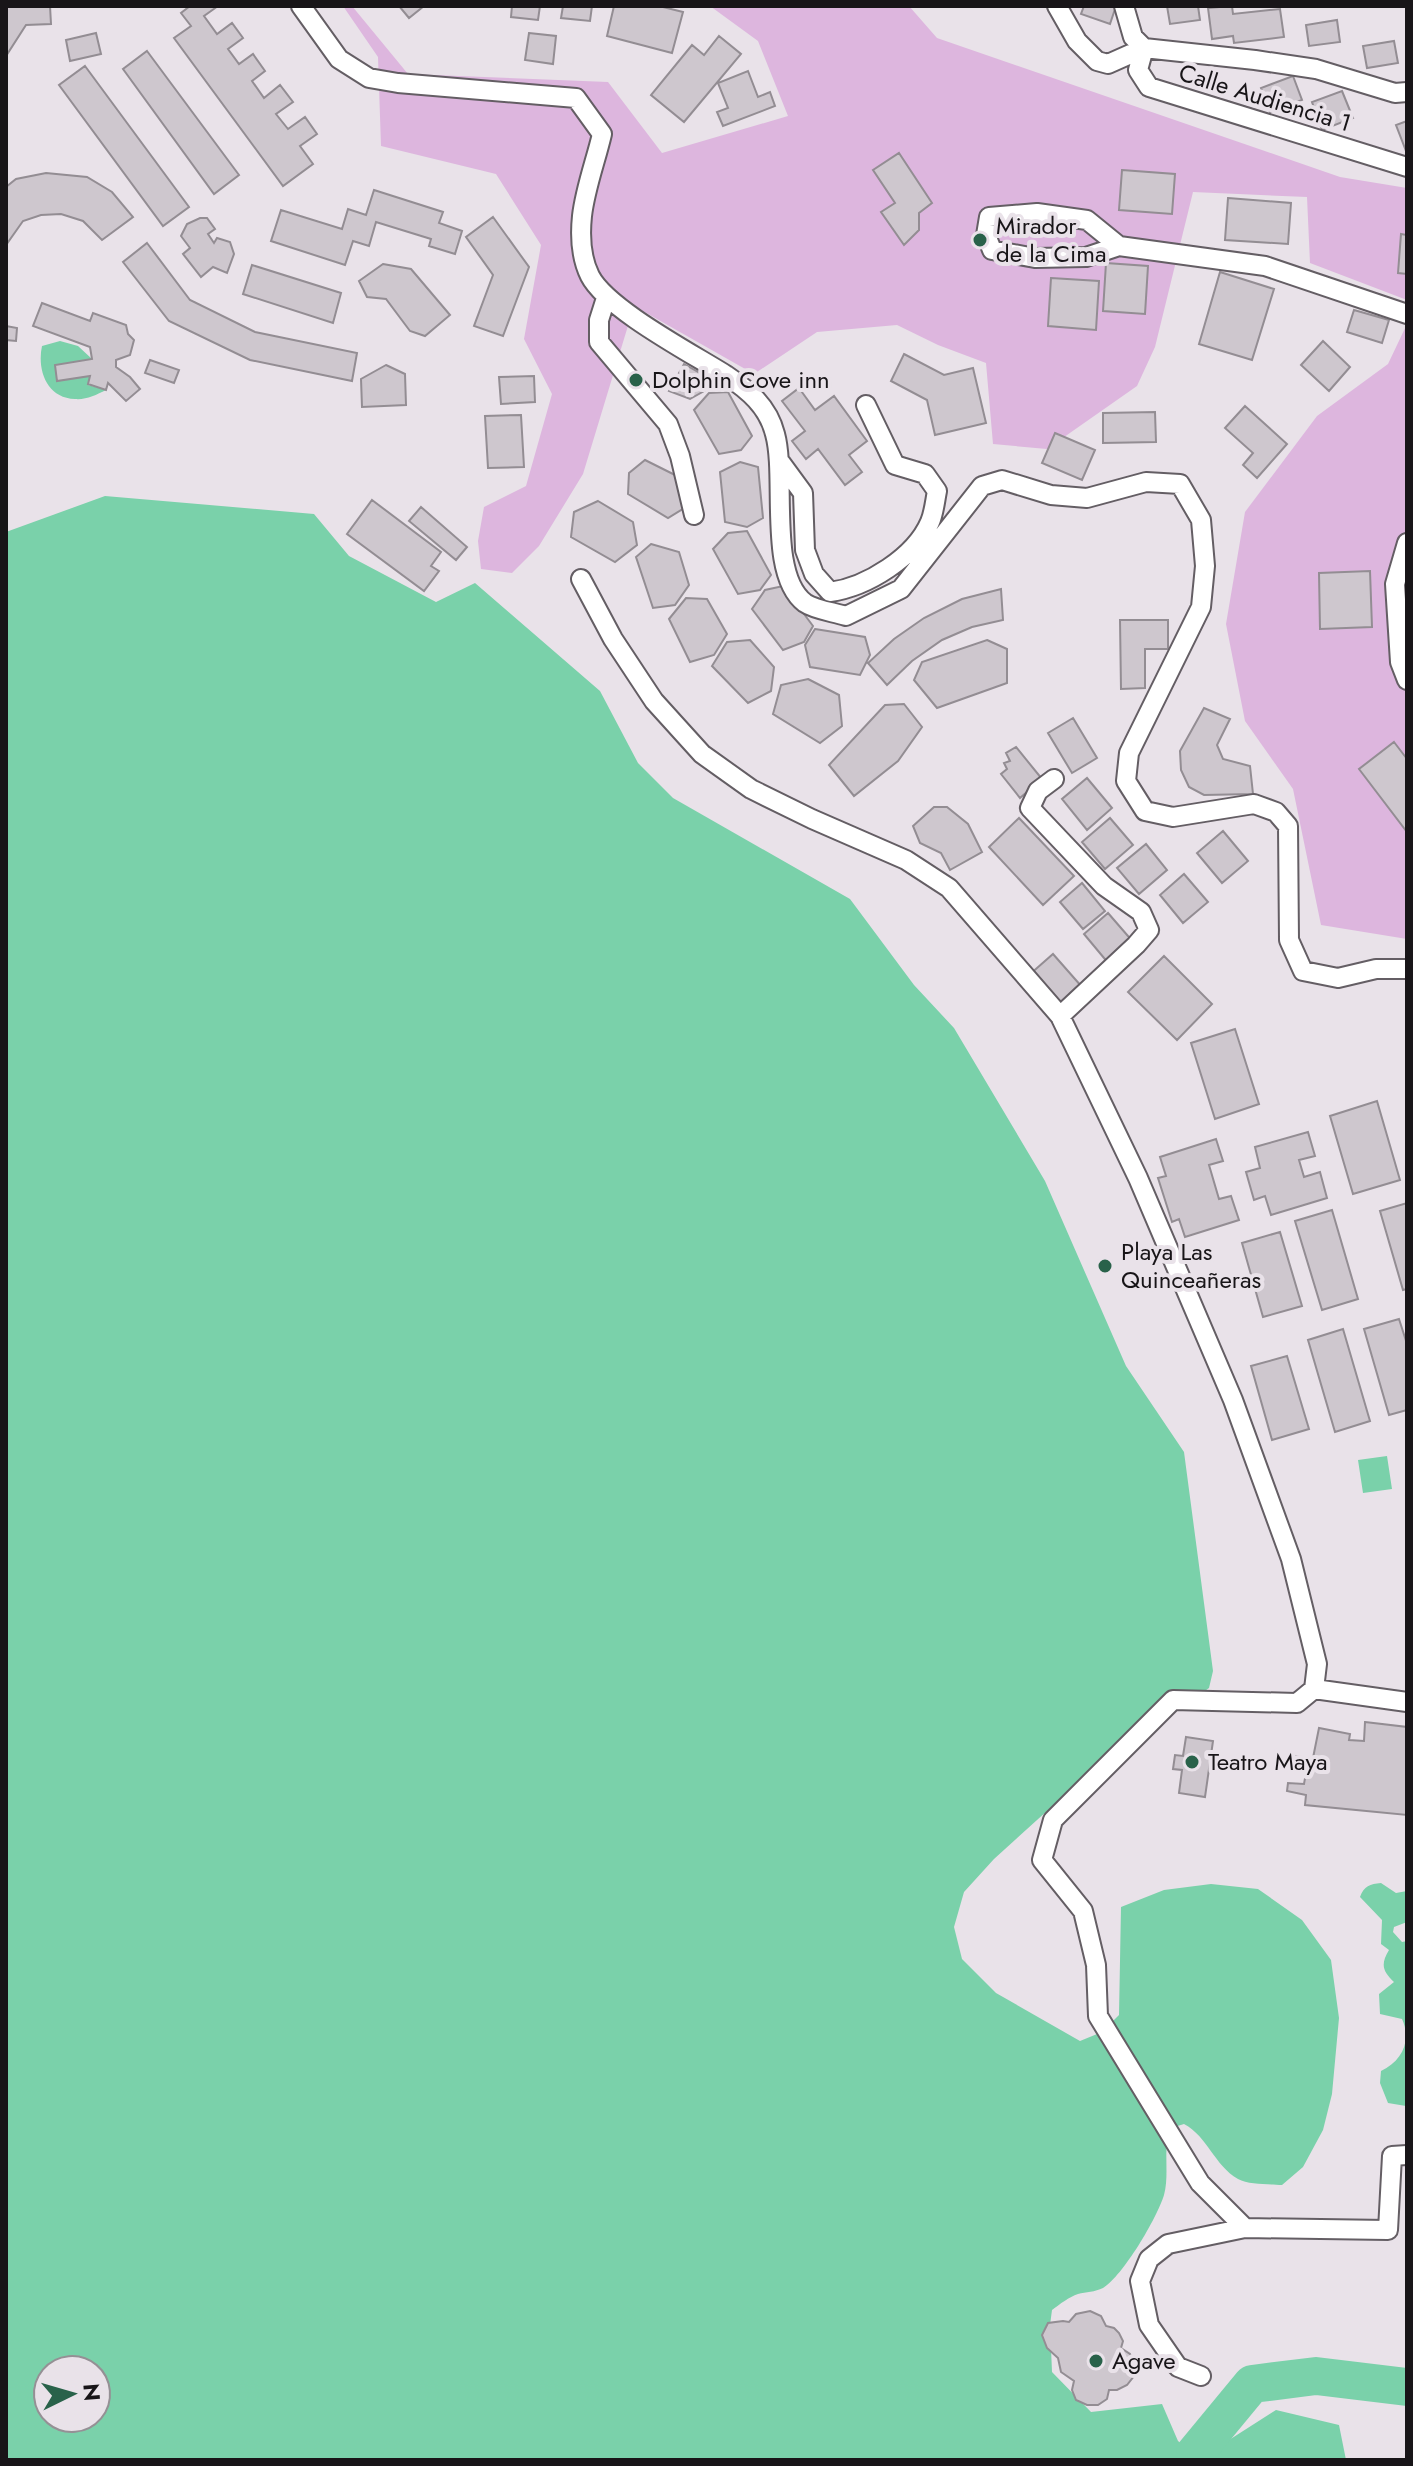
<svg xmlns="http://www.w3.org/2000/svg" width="1413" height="2466" font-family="Jost,sans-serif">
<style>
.green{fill:#ddb6de}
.water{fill:#7ad1aa;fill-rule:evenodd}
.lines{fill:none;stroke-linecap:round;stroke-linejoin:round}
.river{stroke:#7ad1aa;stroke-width:38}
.building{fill:#cec7ce;stroke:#938d93;stroke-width:2}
.minor-casing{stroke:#645e64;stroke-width:22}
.minor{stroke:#fff;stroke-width:18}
.poi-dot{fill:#29624a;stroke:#e9e2e9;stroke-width:3}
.labels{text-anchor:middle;stroke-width:8;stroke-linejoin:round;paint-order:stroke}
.street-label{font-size:24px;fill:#181518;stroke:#e9e2e9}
.poi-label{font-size:24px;fill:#181518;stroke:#e9e2e9;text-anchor:start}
</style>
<rect width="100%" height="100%" fill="#e9e2e9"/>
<path class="green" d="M343,6H352L408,74L608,82L662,153L788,116L758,41L710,6H909L937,38L1340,177L1407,188V300L1310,263L1307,197L1193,192L1155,347L1137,386L1047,449L993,444L986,363L938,345L897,325L817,332L754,374L634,306L583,474L539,546L512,573L481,569L478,541L484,507L526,486L552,394L524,339L541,245L496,174L381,146L378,57Z
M1407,324V939L1321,925L1293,789L1245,721L1226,624L1245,512L1317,416L1388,364Z"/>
<path class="water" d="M60,341L78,346L92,359L55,365L57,380L90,376L88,385L106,390C96,395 86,400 75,399C46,398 37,369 42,346Z
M105,496L314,514L349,556L436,602L475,583L600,691L638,763L673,798L850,899L914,985L954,1028L1045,1181L1126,1366L1184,1452L1213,1671L1209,1688L1089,1773L994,1859L964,1892L954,1927L962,1959L996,1993L1080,2041L1102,2032L1119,2015L1121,1907L1164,1890L1211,1884L1258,1889L1302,1920L1331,1960L1339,2018L1332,2094L1323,2130L1303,2167L1282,2185C1269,2184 1249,2185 1238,2179C1214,2165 1208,2137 1184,2124L1171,2128C1162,2148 1170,2173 1164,2195C1157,2218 1123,2276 1103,2288C1095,2292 1086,2292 1078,2294C1069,2297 1060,2304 1052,2310L1050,2325L1052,2372L1091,2412L1162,2404L1178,2441L1194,2453L1229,2440L1276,2410L1339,2425L1346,2460H6V532ZM48,2370H96V2418H48Z
M1387,1456L1392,1489L1363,1493L1358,1460Z
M1381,1883L1396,1893L1407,1891V1922L1394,1927L1393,1932L1402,1942L1407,1941V2105L1406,2106L1388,2103L1380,2083L1381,2071C1402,2061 1412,2041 1402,2019L1380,2014L1379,1994L1394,1982C1383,1971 1380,1965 1389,1950L1381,1944L1382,1920L1360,1897C1364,1886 1370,1884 1381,1883Z"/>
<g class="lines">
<path class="river" d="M1195,2453L1252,2384L1316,2376L1407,2387"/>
</g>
<path class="building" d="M6,6H50L51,24L26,25L6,56Z
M190,6H218L204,16L217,34L232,23L243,38L228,49L239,64L253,54L265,71L252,81L264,98L280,85L293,102L276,114L288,129L305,117L317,134L300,146L313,164L283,186L174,38L191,26L181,13Z
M399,6H424L409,18Z
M512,6H540L538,20L511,17Z
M563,6H592L590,21L561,18Z
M614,6H659L683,12L672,53L607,36Z
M1084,6H1116L1110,24L1081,14Z
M1167,6H1198L1200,20L1170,24Z
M1232,6L1233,14L1280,9L1284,37L1234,43L1233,36L1212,39L1208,8Z
M1337,20L1340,42L1309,46L1306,25Z
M96,33L101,54L70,61L66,40Z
M529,33L556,36L553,64L525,60Z
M719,36L741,54L684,122L651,95L692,45L704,55Z
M1394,41L1398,63L1367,68L1363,46Z
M147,51L239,175L214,194L123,69Z
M85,66L189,207L163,226L59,85Z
M748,71L758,97L770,92L775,106L723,126L717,112L728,108L718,83Z
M1293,76L1302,100L1270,112L1261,88Z
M1342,91L1353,118L1322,130L1312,102Z
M1407,121V150L1406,151L1396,125Z
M899,153L932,203L919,213V230L904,245L881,212L895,203L873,170Z
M1122,170L1175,174L1172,214L1119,210Z
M46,173L87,177L112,192L133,217L102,240L83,221L61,214L41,215L23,221L6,245V187L16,179Z
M374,190L443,212L439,223L462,231L455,254L429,246L431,239L376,222L369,246L353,241L345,265L271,241L281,210L342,229L348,209L366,215Z
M1228,198L1291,203L1288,244L1225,240Z
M493,217L529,267L503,336L474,326L493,275L466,237Z
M200,218H207L215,229L208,234L214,243L217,238L230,242L234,254L227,273L213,267L201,277L183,254L190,248L181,236L187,224Z
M1401,234L1407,235V274L1398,273Z
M147,243L190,300L255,332L357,353L352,381L250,360L169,321L123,262Z
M1106,263L1148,266L1145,314L1103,311Z
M383,264L411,269L450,315L425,336L410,331L386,299L367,297L359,281Z
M252,265L341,293L333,323L243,294Z
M1220,272L1274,289L1252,360L1199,344Z
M1051,278L1099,281L1096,330L1048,326Z
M42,303L90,321L93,313L126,325L128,334L134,340L130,355L116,360V367L130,377L140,389L126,401L108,383L106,390L88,384L90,376L57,381L55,365L92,359L90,347L33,326Z
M1354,310L1389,320L1382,343L1347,332Z
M6,326L17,328L16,341L6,340Z
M1323,341L1350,367L1329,391L1301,365Z
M904,354L944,375L973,368L986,423L935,435L927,400L891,381Z
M150,360L179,370L174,383L145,373Z
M684,364L705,376L711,387L690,399L669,391Z
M386,365L405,374L406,405L362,407L361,379Z
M534,376L535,402L501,404L499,377Z
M799,388L815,410L834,396L867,441L849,455L862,472L845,485L818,449L806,459L792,441L805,431L782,401Z
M728,392L752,436L741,450L719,454L694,410L709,393Z
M1245,406L1287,444L1257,478L1243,465L1253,453L1225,428Z
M1155,412L1156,442L1103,443V413Z
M521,415L524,467L488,468L485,416Z
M1055,433L1095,450L1082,480L1042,463Z
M645,460L683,479L686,507L668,518L628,494L629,473Z
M740,462L758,467L763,518L747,527L725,522L720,472Z
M372,500L441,552L431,566L439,571L424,591L347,534Z
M598,501L633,522L637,545L615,562L571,537L574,512Z
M421,507L467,547L456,560L409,521Z
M747,531L771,575L760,590L738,594L713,549L728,533Z
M651,544L679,552L689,585L675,605L653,608L636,557Z
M1370,571L1372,627L1320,629L1319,573Z
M783,586L813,626L804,642L783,650L752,609L765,590Z
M1001,589L1003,620L972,627L942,640L912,661L887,685L868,663L894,639L924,618L962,599Z
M686,598L707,599L727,634L714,655L690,662L669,619Z
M1120,620H1168V649H1145V688L1121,689Z
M815,629L865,637L870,655L860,675L810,667L805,645Z
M750,640L774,667L771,691L748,703L712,666L727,642Z
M987,640L1007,649V683L937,708L914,680L922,662Z
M808,679L839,695L842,726L820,743L773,714L781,685Z
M904,704L922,727L898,761L854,796L829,765L885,705Z
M1204,708L1230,719L1217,745L1223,759L1250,766L1253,794L1204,795L1189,787L1181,770L1180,751Z
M1073,718L1097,758L1072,773L1048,733Z
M1394,742L1407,759V832L1359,769Z
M1016,747L1042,779L1020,798L1001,774L1007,769L1004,763L1010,761L1006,753Z
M1087,778L1112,808L1087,830L1062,799Z
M934,807H947L968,824L982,852L950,870L941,853L920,843L913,826Z
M1019,818L1074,876L1043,905L989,847Z
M1110,818L1133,845L1105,869L1082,842Z
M1223,831L1248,861L1222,883L1197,853Z
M1146,844L1167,870L1139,894L1117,868Z
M1184,874L1208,902L1183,923L1160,895Z
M1082,883L1105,911L1083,929L1060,902Z
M1108,913L1134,943L1109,964L1084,934Z
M1053,954L1082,987L1058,1008L1029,975Z
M1164,956L1212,1004L1177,1040L1128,992Z
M1235,1029L1259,1104L1215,1119L1191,1043Z
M1377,1101L1400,1180L1353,1194L1330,1116Z
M1308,1132L1315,1156L1299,1160L1304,1177L1320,1172L1327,1198L1271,1215L1265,1196L1254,1200L1246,1172L1260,1168L1255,1147Z
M1216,1139L1223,1161L1209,1165L1219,1199L1231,1196L1239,1220L1185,1237L1179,1219L1172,1222L1158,1178L1166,1176L1160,1157Z
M1407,1203V1289L1403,1290L1380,1211Z
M1332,1210L1358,1299L1322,1310L1295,1221Z
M1280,1232L1302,1306L1263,1317L1242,1243Z
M1399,1319L1407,1344V1410L1389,1415L1364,1329Z
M1343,1329L1370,1421L1335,1432L1308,1340Z
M1287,1356L1309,1429L1272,1440L1251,1366Z
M1365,1722L1407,1727V1815L1305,1805L1306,1795L1287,1791L1288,1783L1304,1784L1307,1767H1290L1292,1756L1313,1758L1319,1728L1350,1734L1349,1740L1364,1741Z
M1186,1737L1213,1741L1205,1797L1179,1793L1182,1770L1173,1769L1175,1755L1183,1756Z
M1090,2311L1101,2316L1106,2326L1114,2328L1119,2333L1123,2341L1121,2348L1130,2354L1135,2364L1134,2376L1127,2385L1117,2390H1109L1107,2399L1098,2405H1087L1076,2400L1072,2390L1074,2381L1061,2372L1058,2358L1047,2348L1042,2335L1048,2323L1063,2321L1069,2322L1076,2314Z"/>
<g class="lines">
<g class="minor-casing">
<path id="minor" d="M301,6L339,59L369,78L398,83L576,98L602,134C596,160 585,189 582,216C580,235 581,258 590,276C607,309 691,353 726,375C748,390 768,406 775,434C787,477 767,574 805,603C815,610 834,612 846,616L901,589L982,486L1002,480L1051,495L1087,498L1146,482L1180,484L1201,520L1205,566L1201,607L1129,753L1126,781L1145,811L1173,817L1254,804L1276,812L1288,826L1289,940L1303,971L1338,978L1376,969H1407
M1057,6L1077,41L1097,61L1108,64L1144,48L1255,60L1316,69L1395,93L1407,92
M1124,6L1133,37L1144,48L1138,70L1149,87L1407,167
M1119,246L1087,220L1037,213L989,217L986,235L992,250L1035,258L1086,257L1119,246L1265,266L1407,314
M606,298L599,320V342L668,424L680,456L694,515
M781,463L803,493L805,550L814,574L830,592C867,587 915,557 930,522C934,513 935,501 937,491L925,474L895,465L866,405
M1407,543L1395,584L1400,662L1407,680
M581,579L613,639L654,701L702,754L751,789L812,819L906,860L949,888L1060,1016
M1054,779L1038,791L1030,808L1104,886L1141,912L1149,930L1136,945L1060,1016L1138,1178L1233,1400L1291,1559L1317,1664L1314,1689L1297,1703L1173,1700L1053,1820L1042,1860L1083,1911L1096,1965L1098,2016L1200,2183L1245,2228
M1314,1689L1407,1702
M1201,2376L1178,2367L1149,2325L1140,2281L1149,2259L1168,2244L1245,2228L1388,2230L1392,2156L1407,2155"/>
</g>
<use href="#minor" class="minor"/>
</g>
<g class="poi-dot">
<circle cx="980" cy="240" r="8"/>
<circle cx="636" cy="380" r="8"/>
<circle cx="1105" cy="1266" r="8"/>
<circle cx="1192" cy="1762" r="8"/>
<circle cx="1096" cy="2361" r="8"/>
</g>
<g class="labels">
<g class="street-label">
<text transform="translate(1265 98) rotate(17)" y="8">Calle Audiencia 1</text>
</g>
<g class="poi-label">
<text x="996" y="234">Mirador<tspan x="996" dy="28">de la Cima</tspan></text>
<text x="652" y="388">Dolphin Cove inn</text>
<text x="1121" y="1260">Playa Las<tspan x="1121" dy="28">Quinceañeras</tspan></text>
<text x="1208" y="1770">Teatro Maya</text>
<text x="1112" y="2369">Agave</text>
</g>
</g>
<rect width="1413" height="2466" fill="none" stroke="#181518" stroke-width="16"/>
<g transform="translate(72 2394) rotate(85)"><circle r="38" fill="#e9e2e9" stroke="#959095" stroke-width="2"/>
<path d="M0-6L14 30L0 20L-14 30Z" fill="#29624a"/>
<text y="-12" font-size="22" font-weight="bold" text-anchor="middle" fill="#181518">N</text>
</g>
</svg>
